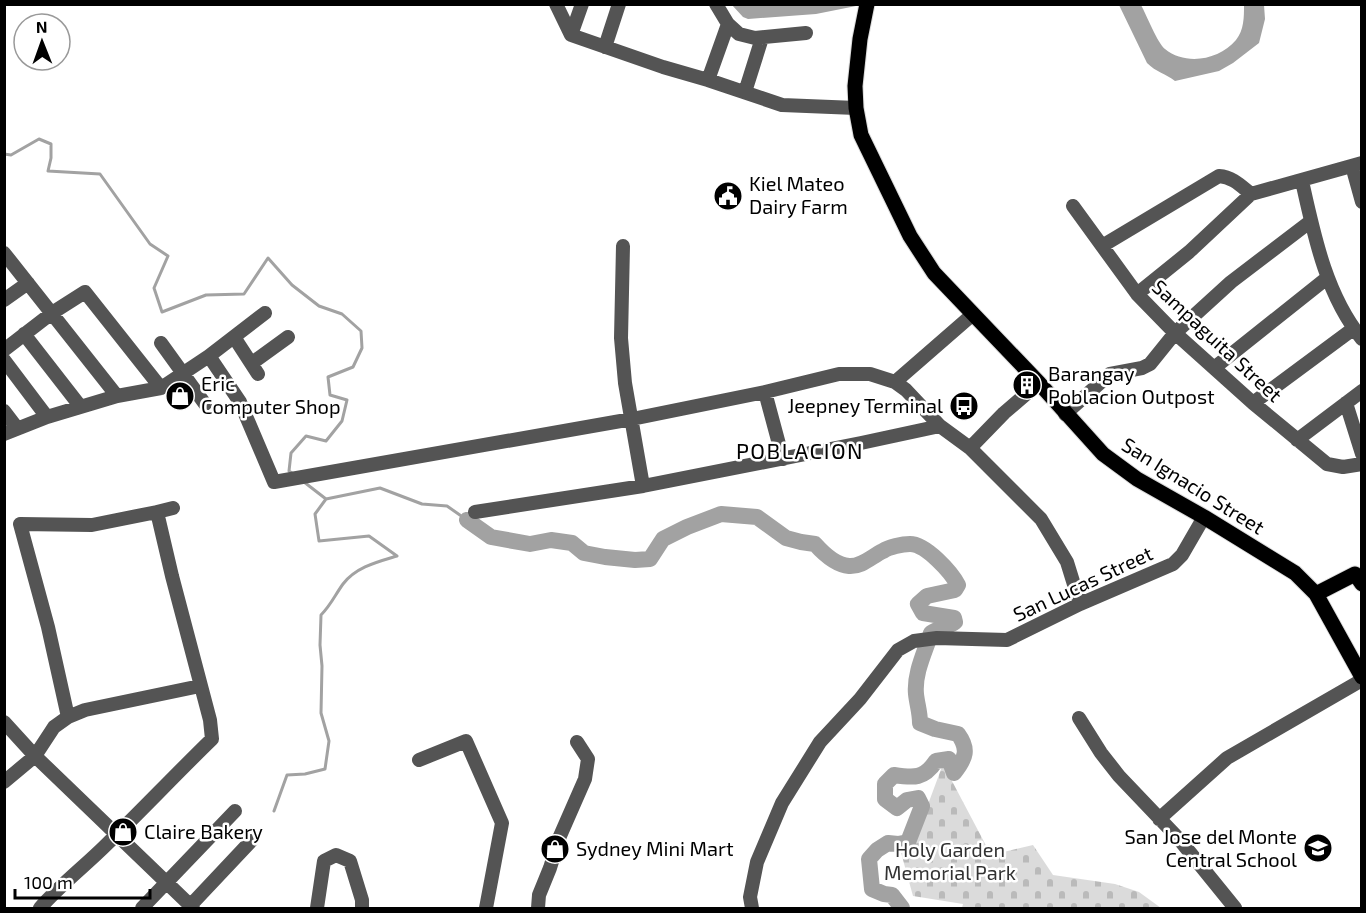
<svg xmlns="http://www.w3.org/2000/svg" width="1366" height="913" font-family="'Exo 2',sans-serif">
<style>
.cemetery{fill:url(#cemetery-stones)}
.water{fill:#a2a2a2}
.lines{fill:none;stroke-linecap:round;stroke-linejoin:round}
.stream{stroke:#a2a2a2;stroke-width:3}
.river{stroke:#a2a2a2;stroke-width:16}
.major-casing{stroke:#dbdbdb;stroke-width:17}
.minor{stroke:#545454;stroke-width:14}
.major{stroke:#000;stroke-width:15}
.labels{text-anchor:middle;stroke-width:5;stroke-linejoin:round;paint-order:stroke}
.poi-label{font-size:20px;fill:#000;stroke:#fff;text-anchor:start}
.street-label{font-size:20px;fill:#000;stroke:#fff}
.park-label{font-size:20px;fill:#323232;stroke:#fff}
.quarter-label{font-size:22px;letter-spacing:1.5px;fill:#000;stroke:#fff}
</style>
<defs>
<pattern id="cemetery-stones" width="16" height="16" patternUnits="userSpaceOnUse" patternTransform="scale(1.5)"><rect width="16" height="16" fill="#dbdbdb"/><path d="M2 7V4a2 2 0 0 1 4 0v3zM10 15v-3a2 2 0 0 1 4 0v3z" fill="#bababa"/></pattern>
</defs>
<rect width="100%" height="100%" fill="#fff"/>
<path class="cemetery" d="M943,764L991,855L1033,845L1053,875L1115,884L1139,892L1161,908H962L963,904L913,896L900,849L914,842Z"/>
<path class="water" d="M732,5H861L816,14L748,19L743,17Z
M1119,5H1141C1146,14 1158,44 1165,49C1186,66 1219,60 1236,40C1244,30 1244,17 1244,5H1264L1265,19L1259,43L1233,63L1219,71L1175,81C1166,74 1156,72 1147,63Z"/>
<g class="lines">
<path class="stream" d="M4,154L11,155L39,139L51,144V158L48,171L100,174L150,244L168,256L154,288L162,312L206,295L244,294L268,258L292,285L319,306L342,314L361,331L362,348L353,367L328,377L330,395L347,400L342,421L326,441L306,436L291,453L289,471L292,473
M326,499L380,488L422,504L447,506L467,520
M274,811L287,775L305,774L325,769L329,741L321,713L322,666L320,645L321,615C331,605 335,595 343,584C356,567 377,562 397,556L369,536L319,541L315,514L326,499L304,482"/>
<path class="river" d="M467,520L491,537L530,544L551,540L572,543L584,553L605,557L635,560L650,559L663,539L687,527L721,514L757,517L786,538L801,542L815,544C823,553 836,565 849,566C862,567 872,556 883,551C889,547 902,544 910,544C926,544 951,572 958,585L955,590L927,596L918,604L923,613L954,618L955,622C948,627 939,628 931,633C925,652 914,673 916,694C917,704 920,712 920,723L935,729L958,734C969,749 966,758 954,773L949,759L936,761C924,779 914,778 894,775L885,784V799L897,808L907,800L918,798L922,806L908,842L898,844L888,843L877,850L869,859L872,889L884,894L892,895L902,908"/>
<g class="major-casing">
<path id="major" d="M867,4L860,39L855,86L856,108L861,135L910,236L934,273L1039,383L1103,454L1137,479L1204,517L1295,573L1316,594L1362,677
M1316,594L1355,574L1362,584"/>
</g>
<path class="minor" d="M556,4L571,35L663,67L708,80
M716,4L728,24L708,80L782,105L856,108
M728,24L739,34L755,38L806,33
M571,35L582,4
M605,47L619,4
M745,92L762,38
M1352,166L1362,202
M1302,181C1314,235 1326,295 1362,339
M1073,206L1137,294L1175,333L1253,403L1327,464L1343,467L1362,464
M623,246L621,338L625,383L643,486
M1102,246L1219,176C1233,177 1241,186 1251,194
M4,253L117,396L161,388L209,356
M1137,294L1189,252L1251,194L1362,163
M4,300L28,283
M265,313L209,356L240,402L274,482L632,419L765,392L839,374H870L895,382L906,390L940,426L970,448L1041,519L1067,562L1080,604
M24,334L80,406
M234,337L258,374
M161,343L205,404
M4,350L52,313L85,292L161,388
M4,360L47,417
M252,363L288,337
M1214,368L1327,278
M895,382L972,315
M765,392L783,459
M1253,403L1353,329
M1346,403L1362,454
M4,411L17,428
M1065,414L1110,374L1142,368L1150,364L1175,333L1231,282L1311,221
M4,434L47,417L117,396
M1297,440L1362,391
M970,448L1004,413L1039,383
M157,512L173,508
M475,512L643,486L861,443L940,426
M68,717L85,710L200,686
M1079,718L1101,753L1119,776L1179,839L1235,908
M4,722L35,756L193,908
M419,760L466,741L502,823L486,908
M4,782L35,756L54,727L68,717L48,627L20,524L92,525L157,512L172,576L210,720L212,739C176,774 142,810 107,844C85,866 60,885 40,908
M1159,819L1227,758L1362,680
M142,908L235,811
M188,908L251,841
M317,908L324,861L336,855L350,861L362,900V908
M538,908L539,895L550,868L560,836L585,779L588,759L577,742
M752,908L750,897L757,862L782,803L820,742L860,699L898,650L914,641L937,638L1007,640L1080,604L1173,564L1182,555L1204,517"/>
<use href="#major" class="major"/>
</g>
<defs>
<g id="civic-disc" transform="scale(1.5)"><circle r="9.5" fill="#000" stroke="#fff"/><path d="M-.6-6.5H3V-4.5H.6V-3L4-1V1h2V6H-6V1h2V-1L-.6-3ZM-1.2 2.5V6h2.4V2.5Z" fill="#fff"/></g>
<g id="building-disc" transform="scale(1.5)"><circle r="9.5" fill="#000" stroke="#fff"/><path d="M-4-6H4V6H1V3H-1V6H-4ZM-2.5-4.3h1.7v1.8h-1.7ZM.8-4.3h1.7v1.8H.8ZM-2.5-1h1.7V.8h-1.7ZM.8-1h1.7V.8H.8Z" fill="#fff"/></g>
<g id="shop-disc" transform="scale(1.5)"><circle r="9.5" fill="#000" stroke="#fff"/><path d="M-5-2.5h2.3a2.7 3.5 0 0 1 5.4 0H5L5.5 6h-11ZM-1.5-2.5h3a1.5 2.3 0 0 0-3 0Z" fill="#fff"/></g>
<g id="bus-disc" transform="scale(1.5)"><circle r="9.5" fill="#000" stroke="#fff"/><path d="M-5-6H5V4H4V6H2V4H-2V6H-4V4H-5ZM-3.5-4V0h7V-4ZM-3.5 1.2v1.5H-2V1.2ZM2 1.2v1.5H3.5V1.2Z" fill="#fff"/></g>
<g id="school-disc" transform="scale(1.5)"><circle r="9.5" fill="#000" stroke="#fff"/><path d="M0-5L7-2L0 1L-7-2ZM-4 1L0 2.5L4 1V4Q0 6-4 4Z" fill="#fff"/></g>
</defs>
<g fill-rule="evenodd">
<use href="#civic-disc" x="728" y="196"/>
<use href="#building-disc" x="1027" y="385"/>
<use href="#shop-disc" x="180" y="396"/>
<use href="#bus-disc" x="964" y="406"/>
<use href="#shop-disc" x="123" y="832"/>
<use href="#school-disc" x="1318" y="848"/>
<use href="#shop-disc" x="555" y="849"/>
</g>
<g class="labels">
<g class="poi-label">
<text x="749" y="191">Kiel Mateo<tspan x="749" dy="23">Dairy Farm</tspan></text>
<text x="1048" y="381">Barangay<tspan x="1048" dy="23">Poblacion Outpost</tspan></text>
<text x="201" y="391">Eric<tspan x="201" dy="23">Computer Shop</tspan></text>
<text x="943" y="413" text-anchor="end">Jeepney Terminal</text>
<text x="144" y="839">Claire Bakery</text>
<text x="1297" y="844" text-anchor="end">San Jose del Monte<tspan x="1297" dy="23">Central School</tspan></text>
<text x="576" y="856">Sydney Mini Mart</text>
</g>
<g class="street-label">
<text transform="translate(1217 341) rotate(43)" y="7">Sampaguita Street</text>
<text transform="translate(1193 486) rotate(32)" y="7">San Ignacio Street</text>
<text transform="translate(1083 584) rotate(-25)" y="7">San Lucas Street</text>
</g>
<g class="park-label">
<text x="950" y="857">Holy Garden<tspan x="950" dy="23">Memorial Park</tspan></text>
</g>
<g class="quarter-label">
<text x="800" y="459">POBLACION</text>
</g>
</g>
<rect width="1366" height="913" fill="none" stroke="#000000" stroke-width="12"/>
<g transform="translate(42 42) rotate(359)"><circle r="28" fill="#ffffff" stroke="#999999" stroke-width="1.5"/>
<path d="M0-4.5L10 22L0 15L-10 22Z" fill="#000000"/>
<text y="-9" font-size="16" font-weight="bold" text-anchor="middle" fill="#000000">N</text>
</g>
<path d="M15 889v9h135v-9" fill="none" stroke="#000000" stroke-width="3"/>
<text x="24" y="889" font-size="18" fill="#000000" stroke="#ffffff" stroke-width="4.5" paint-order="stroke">100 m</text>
</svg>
